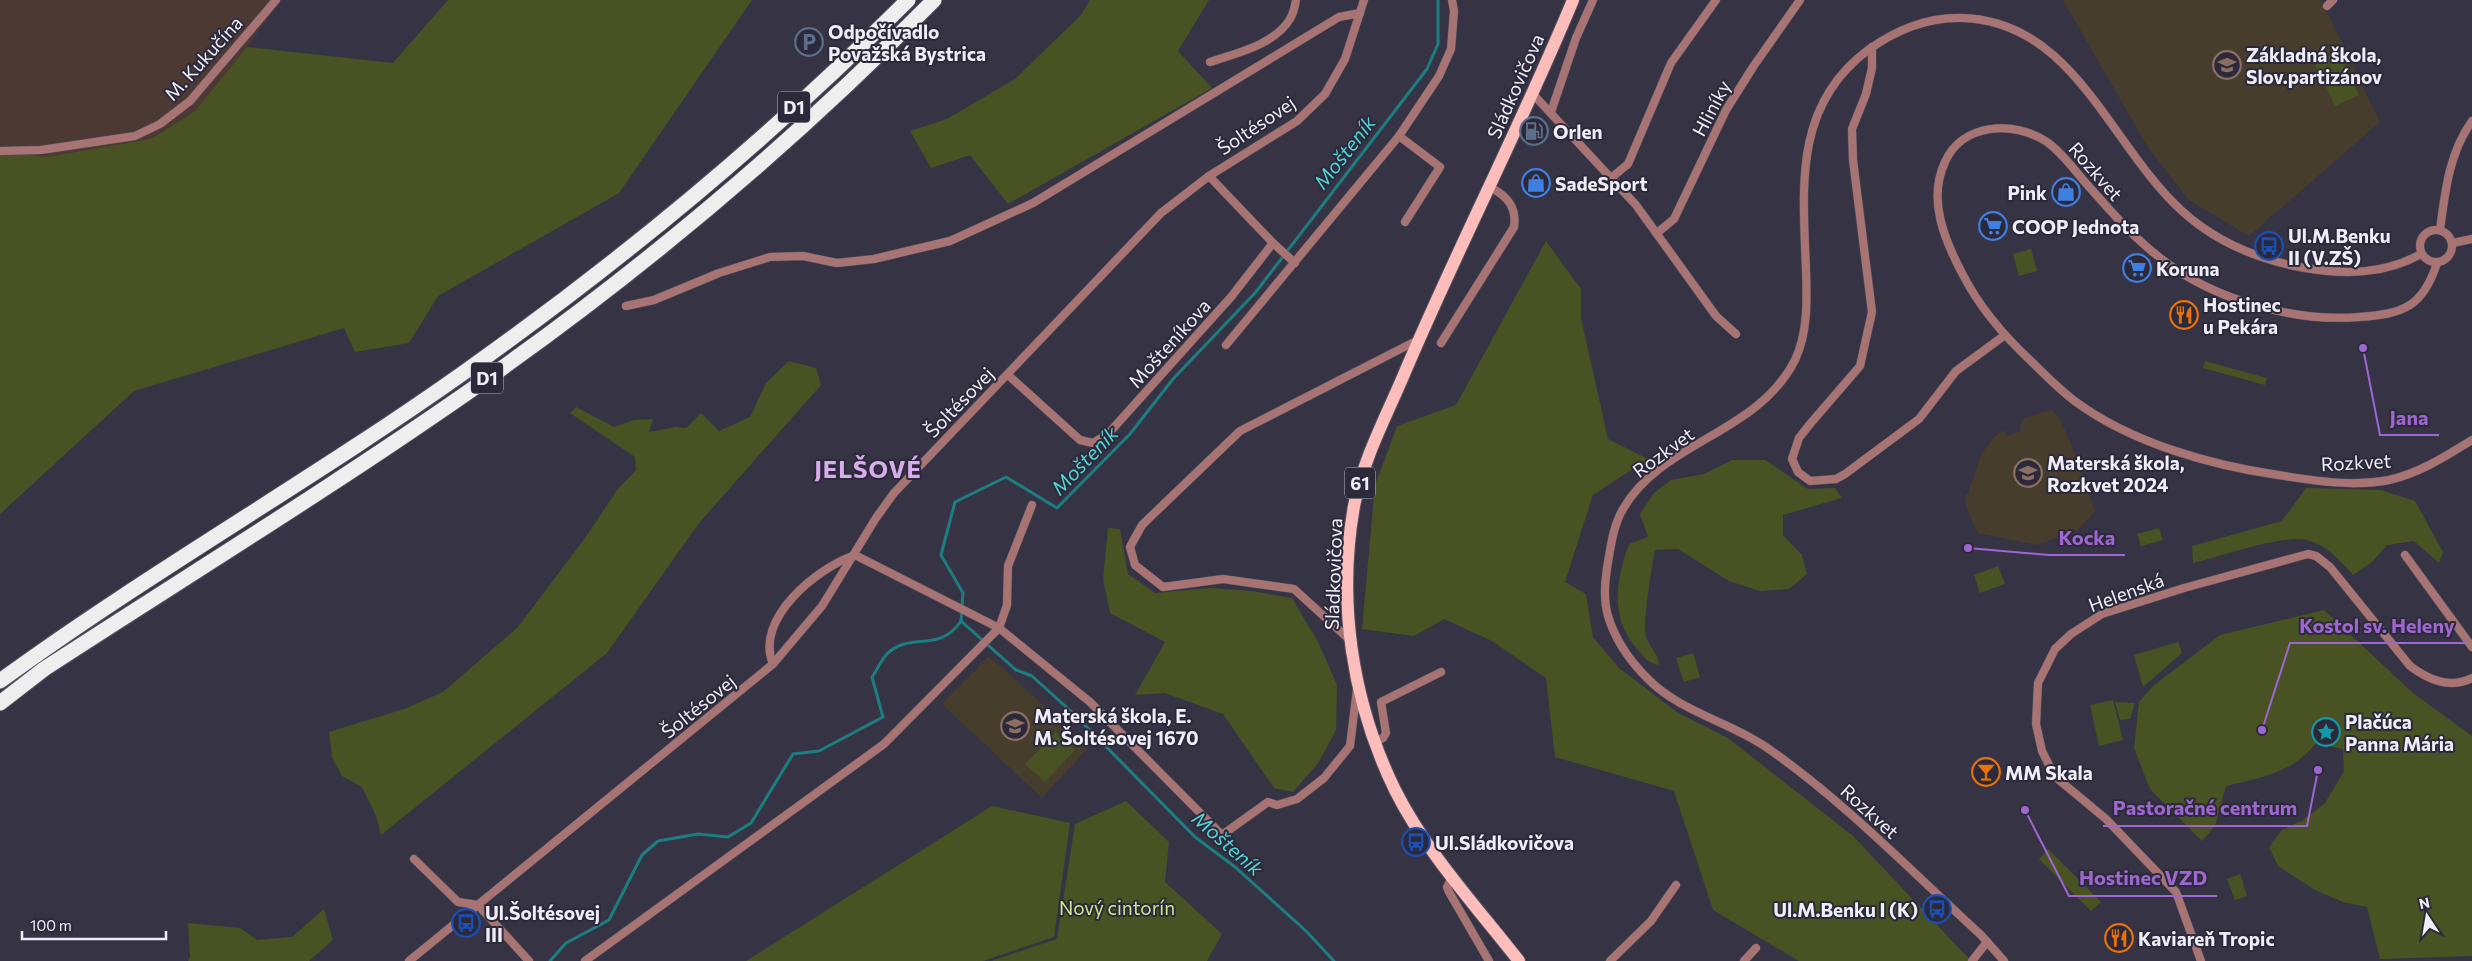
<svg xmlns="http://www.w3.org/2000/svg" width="2472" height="961" viewBox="0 0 2472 961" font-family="Commissioner,sans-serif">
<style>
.industrial{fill:#4d3934}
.education{fill:#463d2c}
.green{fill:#485223}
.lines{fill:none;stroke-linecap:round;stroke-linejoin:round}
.stream{stroke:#1c7e80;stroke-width:3}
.minor-casing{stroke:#545261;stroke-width:9}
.primary-casing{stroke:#545261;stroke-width:14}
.motorway-casing{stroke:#545261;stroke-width:17}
.minor{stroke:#a77473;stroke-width:8}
.primary{stroke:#fdbebb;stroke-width:12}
.motorway{stroke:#eee;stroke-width:15}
.labels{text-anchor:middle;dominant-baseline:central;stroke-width:4;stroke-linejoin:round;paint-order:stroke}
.shield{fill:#2c2a3a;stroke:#b4b3bf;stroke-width:1}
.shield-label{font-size:18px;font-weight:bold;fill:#efeef8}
.poi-label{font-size:19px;font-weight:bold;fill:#efeef8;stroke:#2c2a3a;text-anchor:start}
.street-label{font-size:19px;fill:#efeef8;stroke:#2c2a3a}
.park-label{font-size:19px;fill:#d1e68e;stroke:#2c2a3a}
.water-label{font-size:20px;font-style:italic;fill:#50d6d8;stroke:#2c2a3a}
.district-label{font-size:24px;font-weight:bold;letter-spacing:1px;fill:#d8acec;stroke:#2c2a3a}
.leader{fill:none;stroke:#9e66d0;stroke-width:2}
.callout-dot{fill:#9e66d0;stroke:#2c2a3a;stroke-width:2}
.callout-label{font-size:20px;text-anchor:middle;font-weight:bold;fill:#9e66d0;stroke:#2c2a3a;stroke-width:4;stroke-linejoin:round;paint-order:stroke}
</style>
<rect width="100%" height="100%" fill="#363444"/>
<!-- industrial -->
<path class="industrial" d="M0 0H281L247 47 195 111 151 139 46 157 0 151Z"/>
<!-- education -->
<g class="education">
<path d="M2063 0H2321L2380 122 2249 236 2189 200 2149 149Z"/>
<path d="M2051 410 2059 417 2076 456 2095 511 2078 530 2037 545 1978 533 1967 509 1965 494 1970 493 1969 490 1982 453 1993 438 2003 430 2007 436 2021 431 2020 426 2024 418Z"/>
<path d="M988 657 1002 667 1088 748 1042 798 942 704Z"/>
</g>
<!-- green -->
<g class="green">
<path d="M448 0H752L619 193 438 296 409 343 355 352 344 328 134 391 0 514V151L46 157 151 139 195 111 247 47 393 63Z"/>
<path d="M1090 0H1209L1178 51 1212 88 1008 204 970 155 931 168 910 131 947 119 1015 79 1081 15Z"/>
<path d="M2339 51 2359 95 2335 106 2314 62Z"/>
<path d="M1546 241 1581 289V318L1608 439 1648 459 1593 495 1565 582 1586 594 1593 637 1619 668 1678 713 1728 738 1853 836 1971 961H1799L1713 910 1674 791 1555 757 1546 678 1492 641 1444 619 1414 636 1362 629 1375 485 1397 426 1456 405Z"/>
<path d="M2031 249 2037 271 2019 276 2013 254Z"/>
<path d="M789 361 816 368 821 385 699 523 607 653 381 835 376 816 362 787 342 776 332 757 329 732 404 709 443 692 518 627 585 538 617 490 636 470 635 457 570 413 576 407 614 427 634 420 653 419 649 432 676 427 686 428 701 413 719 431 750 417 766 383Z"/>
<path d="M2205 361 2267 378 2265 385 2203 368Z"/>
<path d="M1732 460H1765L1808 489 1835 488 1842 498 1783 515V535L1802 555 1807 574 1789 589 1760 591 1729 581 1678 549 1655 550C1652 563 1642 627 1646 637 1650 648 1658 653 1659 665 1648 663 1645 658 1638 650 1609 618 1616 581 1629 544L1648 537 1640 514 1654 493 1671 480 1704 474Z"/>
<path d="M2306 488 2381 490 2415 501 2443 552 2439 563 2414 541 2387 545 2372 562 2353 575C2340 560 2326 545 2307 540 2282 534 2220 557 2193 563L2192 546 2282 521Z"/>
<path d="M1108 528 1120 529 1128 574 1155 593 1211 588 1251 591 1292 598 1318 642 1337 685 1336 730 1319 762 1293 792 1274 788 1223 714 1165 693 1135 695 1165 642 1110 613 1103 579Z"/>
<path d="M2159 528 2163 540 2141 546 2137 534Z"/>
<path d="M1998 566 2005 584 1980 593 1974 575Z"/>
<path d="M2324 610 2413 693 2472 736V956L2380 959 2367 907 2343 902 2315 890 2278 866 2269 847 2282 830 2303 820 2325 803 2344 771 2343 749 2316 743C2293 773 2260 778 2226 786L2215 826 2202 841 2150 789 2134 748 2139 702 2153 686 2220 635Z"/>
<path d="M2178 642 2182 653 2143 687 2134 655Z"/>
<path d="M1693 653 1700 677 1684 682 1676 658Z"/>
<path d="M2113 700 2123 740 2099 746 2090 705Z"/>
<path d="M2115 702 2135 703 2130 719 2120 720Z"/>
<path d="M1056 732 1075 750 1045 782 1025 764Z"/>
<path d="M1126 801 1169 842 1165 882 1222 934 1207 961H991L1057 939 1075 824Z"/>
<path d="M992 806 1070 823 1054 937 983 961H746Z"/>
<path d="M2048 849 2101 902 2091 911 2039 859Z"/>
<path d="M2240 874 2247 896 2235 900 2227 879Z"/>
<path d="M324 909 333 940 309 961H188L190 957 188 923 240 928 257 940 292 937Z"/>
</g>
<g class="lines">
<!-- stream -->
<g class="stream">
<path d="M550 961 566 943 609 920 642 855 658 841 698 834 728 837 751 823 793 754 819 751 883 717 872 677C877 670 881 660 887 654 910 631 939 654 961 621"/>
<path d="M1334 961 1306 931 1235 867 1195 837 1075 715 1032 676 1016 670 961 621 963 593 941 555 955 502 1006 477 1057 508 1130 434 1173 379 1255 293 1427 69 1438 44V0"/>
</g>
<defs>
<g id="minor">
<path d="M2327 6 2333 0"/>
<path d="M1872 47V68L1866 94 1852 129 1853 160 1872 312 1860 366 1810 424 1799 438 1792 459 1798 472 1810 481 1836 479 1845 474 1919 419 1956 371 2005 335"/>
<path d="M1210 62C1237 53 1274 45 1290 19 1293 14 1295 6 1296 0"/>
<path d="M1531 92 1636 205 1716 316 1736 334"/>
<path d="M1551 112 1576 38 1593 0"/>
<path d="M1399 136 1440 167 1405 222"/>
<path d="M0 151 41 150 135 136 160 124 190 101 276 0"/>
<path d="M1611 178 1628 164 1671 63 1716 0"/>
<circle cx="2436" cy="246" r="16"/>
<path d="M2440 230C2445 192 2449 153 2472 121"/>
<path d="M1657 233 1674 219 1726 110 1753 67 1800 0"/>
<path d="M1273 243 1295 263"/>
<path d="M2453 243 2472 239"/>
<path d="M2437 263C2423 307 2403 314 2359 317 2302 322 2232 304 2183 274 2146 251 2120 222 2092 190 2077 174 2064 154 2047 142 2014 120 1962 123 1945 162 1927 200 1945 241 1963 275 1980 308 2005 337 2032 362 2046 376 2060 390 2076 402 2132 443 2210 465 2278 475 2315 481 2353 487 2389 480 2420 473 2446 456 2472 440"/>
<path d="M626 306 654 300 719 273 770 257 803 256 837 263 874 259 950 241 1033 203 1339 17 1360 13"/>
<path d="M1441 343 1514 227C1517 207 1507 196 1490 187"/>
<path d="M1226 345 1399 136 1439 76 1451 49 1454 11 1452 0"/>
<path d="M1008 375 1080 440 1093 443 1108 434 1231 297 1273 243 1209 176"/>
<path d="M2405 555 2472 647"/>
<path d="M1350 640 1294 589 1223 579 1163 587 1135 565 1130 547 1142 525 1240 431 1418 340"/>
<path d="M773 664C754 619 817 568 855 555L999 628 1090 702 1222 835 1268 802 1277 805 1297 799 1324 778 1350 746 1357 689"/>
<path d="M1375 742 1383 738 1386 733 1381 702 1441 672"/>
<path d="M414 859 458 902 478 905 529 961"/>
<path d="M1453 876 1447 887 1449 892 1489 961"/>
<path d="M409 961 773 664 822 606 876 518 894 493 1161 213 1209 176 1297 121 1325 94 1345 59 1364 0"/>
<path d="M585 961 884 744 999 628 1007 605 1008 566 1032 505"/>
<path d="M1610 961 1651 921 1676 885"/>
<path d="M1744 961 1756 948"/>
<path d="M1972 961 1987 942"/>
<path d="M2004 961 1981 935C1911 871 1844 801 1766 747 1728 721 1680 712 1647 678 1630 661 1615 639 1608 616 1603 598 1605 580 1608 562 1611 544 1614 524 1623 509 1662 441 1758 434 1795 360 1808 333 1807 299 1806 270 1803 188 1793 106 1868 50 1896 30 1926 17 1961 18 2074 20 2110 146 2182 211 2216 242 2260 260 2305 268 2346 275 2385 274 2421 254"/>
<path d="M2201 961 2176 892 2106 819 2059 780 2051 769 2042 751 2036 724 2038 683 2055 649 2071 634 2102 614 2184 588 2308 554 2316 556 2330 567 2410 666C2429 680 2449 689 2472 678"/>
</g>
<path id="primary" d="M1519 961C1476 906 1426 852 1395 790 1352 702 1337 602 1354 506 1363 459 1387 415 1405 372 1458 247 1521 126 1573 0"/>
<g id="motorway">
<path d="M0 681C151 571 314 479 466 371 623 260 772 136 908 0"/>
<path d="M0 703 44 669C187 576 332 487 471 390 636 275 793 143 934 0"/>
</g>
</defs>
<!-- minor casing -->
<use href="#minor" class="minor-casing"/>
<!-- primary casing -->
<use href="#primary" class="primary-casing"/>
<!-- motorway casing -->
<use href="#motorway" class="motorway-casing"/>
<!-- minor -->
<use href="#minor" class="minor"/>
<!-- primary -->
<use href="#primary" class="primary"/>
<!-- motorway -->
<use href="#motorway" class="motorway"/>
</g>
<!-- icons -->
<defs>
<symbol id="parking-ring" viewBox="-11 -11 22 22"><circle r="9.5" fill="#2c2a3a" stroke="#5c6f8a" stroke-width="1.5"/><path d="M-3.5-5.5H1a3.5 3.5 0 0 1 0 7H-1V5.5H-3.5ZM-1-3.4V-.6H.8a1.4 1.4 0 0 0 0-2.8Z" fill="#5c6f8a"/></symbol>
<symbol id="school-ring" viewBox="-11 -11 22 22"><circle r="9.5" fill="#2c2a3a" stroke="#8d6e63" stroke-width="1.5"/><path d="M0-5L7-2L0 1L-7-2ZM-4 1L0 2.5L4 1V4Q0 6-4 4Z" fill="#8d6e63"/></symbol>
<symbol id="fuel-ring" viewBox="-11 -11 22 22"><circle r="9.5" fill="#2c2a3a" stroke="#5c6f8a" stroke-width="1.5"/><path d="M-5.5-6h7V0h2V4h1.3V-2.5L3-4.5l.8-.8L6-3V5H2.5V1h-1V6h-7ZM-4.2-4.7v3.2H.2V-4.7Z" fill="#5c6f8a"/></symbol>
<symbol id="shop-ring" viewBox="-11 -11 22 22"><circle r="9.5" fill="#2c2a3a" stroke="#3f7fe0" stroke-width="1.5"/><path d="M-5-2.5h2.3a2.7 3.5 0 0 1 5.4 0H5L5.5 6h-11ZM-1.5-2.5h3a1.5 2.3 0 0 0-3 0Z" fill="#3f7fe0"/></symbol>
<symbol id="supermarket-ring" viewBox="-11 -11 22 22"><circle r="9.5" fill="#2c2a3a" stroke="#3f7fe0" stroke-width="1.5"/><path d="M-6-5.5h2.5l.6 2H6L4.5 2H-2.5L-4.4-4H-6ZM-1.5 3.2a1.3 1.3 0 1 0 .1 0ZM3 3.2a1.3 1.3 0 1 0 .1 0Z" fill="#3f7fe0"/></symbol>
<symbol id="bus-ring" viewBox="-11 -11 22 22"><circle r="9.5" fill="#2c2a3a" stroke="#1a4fb4" stroke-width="1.5"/><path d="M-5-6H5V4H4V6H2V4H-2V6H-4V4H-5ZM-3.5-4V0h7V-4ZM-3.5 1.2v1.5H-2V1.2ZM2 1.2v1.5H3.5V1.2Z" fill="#1a4fb4"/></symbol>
<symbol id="restaurant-ring" viewBox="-11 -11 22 22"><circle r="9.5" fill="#2c2a3a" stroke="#e8710a" stroke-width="1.5"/><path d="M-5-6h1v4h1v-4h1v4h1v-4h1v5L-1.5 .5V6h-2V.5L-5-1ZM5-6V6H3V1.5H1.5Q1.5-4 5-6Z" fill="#e8710a"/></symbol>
<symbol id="sight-ring" viewBox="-11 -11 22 22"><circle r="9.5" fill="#2c2a3a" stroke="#0f9aa8" stroke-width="1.5"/><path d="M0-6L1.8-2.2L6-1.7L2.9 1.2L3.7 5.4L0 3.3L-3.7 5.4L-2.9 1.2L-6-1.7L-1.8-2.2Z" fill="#0f9aa8"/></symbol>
<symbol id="bar-ring" viewBox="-11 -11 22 22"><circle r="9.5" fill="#2c2a3a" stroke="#e8710a" stroke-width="1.5"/><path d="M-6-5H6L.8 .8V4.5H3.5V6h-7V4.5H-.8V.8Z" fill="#e8710a"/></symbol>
</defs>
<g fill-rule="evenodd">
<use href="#parking-ring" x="793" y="26" width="32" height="32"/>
<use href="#school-ring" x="2211" y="49" width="32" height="32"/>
<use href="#fuel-ring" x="1518" y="115" width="32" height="32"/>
<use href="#shop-ring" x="1520" y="167" width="32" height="32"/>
<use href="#shop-ring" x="2050" y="176" width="32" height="32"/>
<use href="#supermarket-ring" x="1977" y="210" width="32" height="32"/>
<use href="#bus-ring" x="2253" y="230" width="32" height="32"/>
<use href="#supermarket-ring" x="2121" y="252" width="32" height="32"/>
<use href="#restaurant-ring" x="2168" y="299" width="32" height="32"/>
<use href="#school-ring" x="2012" y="457" width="32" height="32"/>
<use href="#school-ring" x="999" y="710" width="32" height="32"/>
<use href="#sight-ring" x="2310" y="716" width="32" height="32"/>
<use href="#bar-ring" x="1970" y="756" width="32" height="32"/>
<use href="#bus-ring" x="1400" y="826" width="32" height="32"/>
<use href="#bus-ring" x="1921" y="893" width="32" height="32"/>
<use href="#bus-ring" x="450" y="907" width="32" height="32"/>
<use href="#restaurant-ring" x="2103" y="922" width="32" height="32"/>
</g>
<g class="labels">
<!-- shield labels -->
<g class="shield">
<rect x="778" y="91.5" width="32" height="31" rx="4"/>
<rect x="471" y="362.5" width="32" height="31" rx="4"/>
<rect x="1345" y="467.5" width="30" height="31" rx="4"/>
</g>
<g class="shield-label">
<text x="794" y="107">D1</text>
<text x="487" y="378">D1</text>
<text x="1360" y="483">61</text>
</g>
<!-- poi labels -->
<g class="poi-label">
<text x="828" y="31">Odpočívadlo<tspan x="828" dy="22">Považská Bystrica</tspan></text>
<text x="2246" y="54">Základná škola,<tspan x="2246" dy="22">Slov.partizánov</tspan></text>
<text x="1553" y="131">Orlen</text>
<text x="1555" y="183">SadeSport</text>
<text x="2047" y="192" text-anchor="end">Pink</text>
<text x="2012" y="226">COOP Jednota</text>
<text x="2288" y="235">Ul.M.Benku<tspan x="2288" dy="22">II (V.ZŠ)</tspan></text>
<text x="2156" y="268">Koruna</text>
<text x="2203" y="304">Hostinec<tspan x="2203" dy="22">u Pekára</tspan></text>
<text x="2047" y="462">Materská škola,<tspan x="2047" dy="22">Rozkvet 2024</tspan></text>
<text x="1034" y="715">Materská škola, E.<tspan x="1034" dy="22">M. Šoltésovej 1670</tspan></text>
<text x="2345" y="721">Plačúca<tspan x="2345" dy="22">Panna Mária</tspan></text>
<text x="2005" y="772">MM Skala</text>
<text x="1435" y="842">Ul.Sládkovičova</text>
<text x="1918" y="909" text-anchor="end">Ul.M.Benku I (K)</text>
<text x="485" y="912">Ul.Šoltésovej<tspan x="485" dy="22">III</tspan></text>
<text x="2138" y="938">Kaviareň Tropic</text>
</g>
<!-- street labels -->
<g class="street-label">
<text transform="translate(203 58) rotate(-48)">M. Kukučína</text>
<text transform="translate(1515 86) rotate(-66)">Sládkovičova</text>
<text transform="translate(1711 108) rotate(-62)">Hliníky</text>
<text transform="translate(1256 125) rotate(-34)">Šoltésovej</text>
<text transform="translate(2096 171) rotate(49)">Rozkvet</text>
<text transform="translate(1169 343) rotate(-48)">Mošteníkova</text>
<text transform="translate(959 402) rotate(-46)">Šoltésovej</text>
<text transform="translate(1663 452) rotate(-36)">Rozkvet</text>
<text transform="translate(2356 462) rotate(-3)">Rozkvet</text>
<text transform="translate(1333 574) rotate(-88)">Sládkovičova</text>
<text transform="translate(2126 592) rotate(-20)">Helenská</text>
<text transform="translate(698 706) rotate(-39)">Šoltésovej</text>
<text transform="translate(1870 811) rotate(42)">Rozkvet</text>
</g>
<!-- park labels -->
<g class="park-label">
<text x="1117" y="907">Nový cintorín</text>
</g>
<!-- water labels -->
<g class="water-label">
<text transform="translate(1344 152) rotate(-52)">Mošteník</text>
<text transform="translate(1084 460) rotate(-46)">Mošteník</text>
<text transform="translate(1228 843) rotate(41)">Mošteník</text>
</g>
<!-- district labels -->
<g class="district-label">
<text x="868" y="468">JELŠOVÉ</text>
</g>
</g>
<!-- callouts -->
<path class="leader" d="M2363 348L2380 435H2439M1968 548L2049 555H2125M2262 730L2290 643H2465M2318 770L2307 826H2103M2025 810L2069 896H2217"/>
<g class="callout-dot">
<circle cx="2363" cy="348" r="5"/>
<circle cx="1968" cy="548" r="5"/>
<circle cx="2262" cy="730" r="5"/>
<circle cx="2318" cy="770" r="5"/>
<circle cx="2025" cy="810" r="5"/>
</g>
<g class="callout-label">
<text x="2409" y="425">Jana</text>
<text x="2087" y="545">Kocka</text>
<text x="2377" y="633">Kostol sv. Heleny</text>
<text x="2205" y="815">Pastoračné centrum</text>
<text x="2143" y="885">Hostinec VZD</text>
</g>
<!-- north arrow -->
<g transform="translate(2427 916) rotate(348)" stroke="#2c2a3a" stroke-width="4" paint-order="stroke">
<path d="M0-4L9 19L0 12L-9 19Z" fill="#efeef8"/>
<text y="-8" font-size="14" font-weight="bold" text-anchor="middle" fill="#efeef8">N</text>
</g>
<!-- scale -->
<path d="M22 931v8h144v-8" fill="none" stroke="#efeef8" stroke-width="2.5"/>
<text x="30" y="931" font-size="15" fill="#efeef8" stroke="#2c2a3a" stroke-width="4" paint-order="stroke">100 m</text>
</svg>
